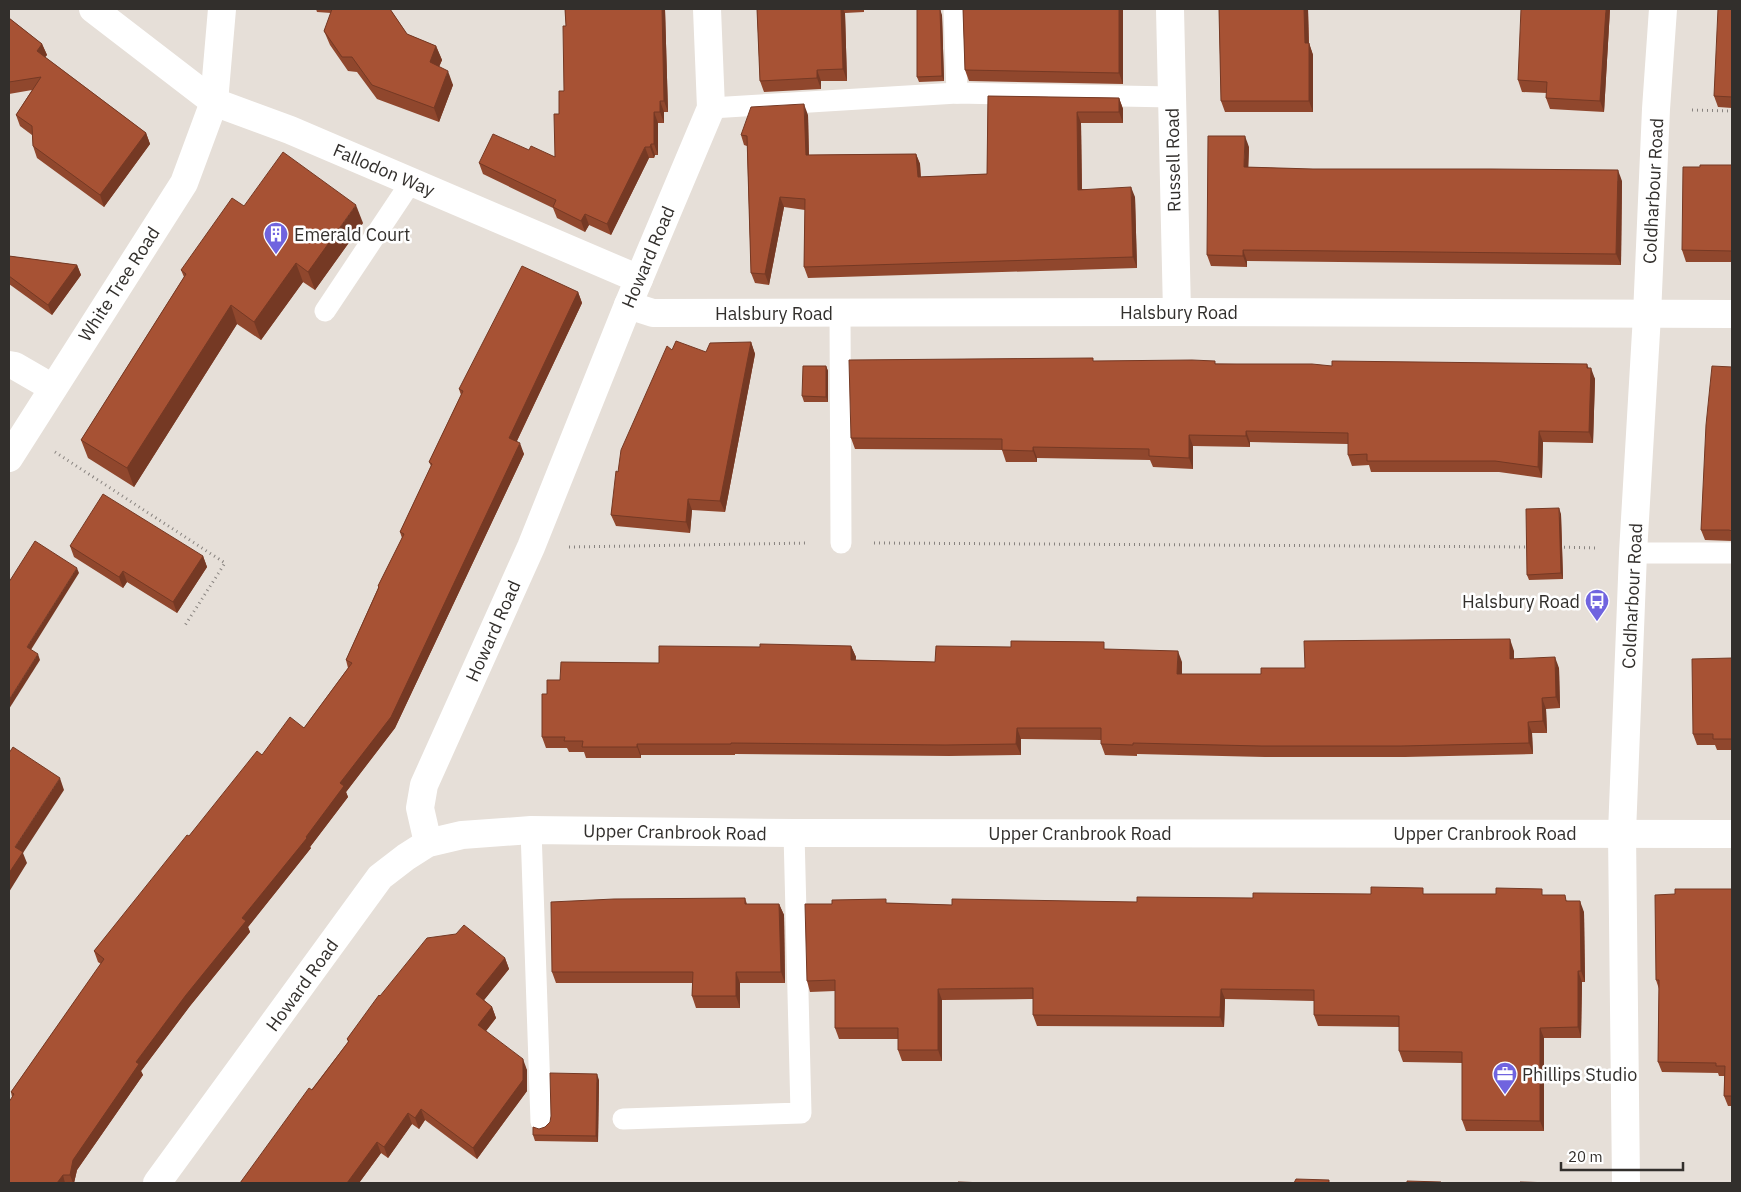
<svg xmlns="http://www.w3.org/2000/svg" width="1741" height="1192" viewBox="0 0 1741 1192" font-family="'IBM Plex Sans',sans-serif">
<style>
.lines{fill:none;stroke-linecap:round;stroke-linejoin:round}
.path{stroke:#88837f;stroke-width:3;stroke-dasharray:1 4;stroke-linecap:butt}
.service{stroke:#fff;stroke-width:21}
.minor{stroke:#fff;stroke-width:28}
.secondary{stroke:#fff;stroke-width:28}
.wall{fill:#90472d}
.shaded-wall{fill:#753924}
.building{fill:#a75234;stroke:#753924}
.labels{text-anchor:middle;dominant-baseline:central;stroke-width:5;stroke-linejoin:round;paint-order:stroke}
.street-label{font-size:18px;fill:#322f2c;stroke:#fff}
.poi-label{font-size:18px;fill:#322f2c;stroke:#fff;text-anchor:start}
</style>
<rect width="100%" height="100%" fill="#e6dfd8"/>
<g class="lines">
<!-- path -->
<g class="path">
<path d="M1692 110 1732 111"/>
<path d="M55 452 225 563 184 627"/>
<path d="M874 543 1530 547"/>
<path d="M569 547 808 543"/>
<path d="M1559 547 1598 548"/>
</g>
<!-- service -->
<g class="service">
<path d="M954 9 957 93"/>
<path d="M711 108 957 93 1172 97"/>
<path d="M325 311 411 182"/>
<path d="M840 312 841 543"/>
<path d="M1633 553H1732"/>
<path d="M531 830 541 1122"/>
<path d="M623 1119 801 1113 794 833"/>
</g>
<!-- minor -->
<g class="minor">
<path d="M93 9 214 102 290 130 639 279"/>
<path d="M1170 9 1177 312"/>
<path d="M628 305 653 313 1177 312 1732 314"/>
<path d="M9 365 15 366 53 388"/>
<path d="M9 458 184 183 214 102 222 9"/>
<path d="M428 843 420 808 424 785 531 547 628 305 711 108 707 9"/>
<path d="M157 1183 380 877 406 857 428 843 462 835 531 830 794 833 1732 834"/>
</g>
<!-- secondary -->
<path class="secondary" d="M1626 1183 1622 833 1633 553 1647 315 1656 109 1663 9"/>
</g>
<!-- wall -->
<g class="wall">
<path d="M316 9H390L407 34 436 46 442 60 439 67 453 85 439 122 377 99 357 72 348 71 330 45 324 31 331 13 317 12Z"/>
<path d="M565 9H665L668 112H664V123H658V155H655L654 158H649L611 235 589 225 585 232 557 218 553 208 483 174 479 163 529 150 555 157 559 114 564 91 566 26Z"/>
<path d="M757 9H864V12L845 13 847 81H821V89L764 92 760 81Z"/>
<path d="M963 9H1123V84L969 81 965 70Z"/>
<path d="M1219 9H1308L1309 43 1313 55V112H1225L1221 101Z"/>
<path d="M1610 9 1604 112 1550 109 1546 98 1547 93 1522 92 1518 80Z"/>
<path d="M1732 9V108L1718 107 1714 96Z"/>
<path d="M942 15 944 81 919 82 917 77Z"/>
<path d="M9 18 42 44 47 55 45 57 146 133 150 144 104 207 37 158 33 146 32 135 20 126 16 115 32 90 9 94Z"/>
<path d="M988 96 1119 98 1123 109V123H1081L1082 189 1135 197 1137 268 808 278 804 267 805 210 784 207 769 285 755 283 751 273 747 146 744 145 741 135 808 115 809 155 916 154 920 164 921 177 987 174Z"/>
<path d="M1249 147 1248 167 1622 181 1621 265 1247 261V267L1211 266 1207 255Z"/>
<path d="M1732 165V262H1686L1682 250 1700 167Z"/>
<path d="M363 223 315 290 303 282 261 340 237 324 134 487 88 458 81 440 184 277 181 270Z"/>
<path d="M9 256 77 265 81 275 52 315 9 284Z"/>
<path d="M578 292 582 303 517 441 524 454 395 728 346 792 348 797 310 847 311 848 248 927 250 932 190 1006 141 1071 143 1075 77 1170 74 1183H9L12 1097 11 1092 101 964 98 962 94 951 189 836 262 755 304 728 348 668 346 660 378 588V586L402 538 400 532 431 466 429 462 461 395 459 389Z"/>
<path d="M751 342 755 354 725 512 692 510 690 533 616 526 611 515 618 472 672 350 706 352Z"/>
<path d="M1094 361 1332 366 1589 368 1595 379 1593 443 1543 442 1542 478 1499 472H1371L1369 465 1352 466 1348 455V444L1250 442V447L1193 446V469L1153 467 1150 460 1037 458V462H1006L1002 450 855 449 851 438Z"/>
<path d="M826 366 828 371V402H804L802 396Z"/>
<path d="M1732 367V541L1705 540 1701 530Z"/>
<path d="M1561 514 1563 579 1529 580 1527 575Z"/>
<path d="M70 546 203 556 207 567 177 613 127 582 123 588 74 557Z"/>
<path d="M851 646 856 657 855 660 935 662 1107 649 1182 662V674H1261L1305 668 1514 651V659L1559 668 1560 708 1546 709 1547 733H1532L1533 754 1405 757H1265L1137 754V756L1105 755 1101 744V740L1021 739V755L949 756 735 754V755H641V758H586L584 752H569L567 748H546L542 737 547 694 560 680 659 663 760 647Z"/>
<path d="M1732 658V750H1717L1715 745H1697L1693 734Z"/>
<path d="M1732 889V1106H1728L1724 1096V1076H1719L1718 1073 1662 1072 1658 1062 1659 989 1656 980 1675 894Z"/>
<path d="M1371 894H1425L1545 895 1568 901 1584 912 1585 982H1582L1581 1038H1544V1131H1466L1462 1120V1063L1403 1062 1399 1051V1027L1318 1026 1314 1015V1001L1225 999 1224 1027 1037 1026 1033 1015V999L942 1000V1061H902L898 1050V1039H839L835 1028V991L810 992 807 981 887 903 952 905 1137 902Z"/>
<path d="M745 898 747 904H779L784 915 785 983H740V1008H696L692 996V983H556L552 972Z"/>
<path d="M505 958 509 969 484 1000 492 1007 496 1018 486 1031 527 1070V1091L477 1159 425 1120 419 1129 412 1124 388 1158 381 1153 359 1183H240L348 1042 347 1039 380 996Z"/>
<path d="M599 1080 598 1142 535 1141 533 1135 545 1127Z"/>
</g>
<!-- shaded-wall -->
<g class="shaded-wall">
<path d="M662 9H665L668 112 664 101Z"/>
<path d="M841 9H843L845 13 847 81 843 69Z"/>
<path d="M940 9 942 15 944 81 942 76Z"/>
<path d="M1119 9H1123V84L1119 73Z"/>
<path d="M1304 9H1308L1309 55 1305 43Z"/>
<path d="M1606 9H1610L1604 112 1600 101Z"/>
<path d="M1309 43 1313 55V112L1309 101Z"/>
<path d="M42 44 47 55 41 62 37 51Z"/>
<path d="M436 46 442 60 435 76 430 62Z"/>
<path d="M817 70 821 81V89L817 78Z"/>
<path d="M448 71 453 85 439 122 434 108Z"/>
<path d="M1119 98 1123 109V123L1119 112Z"/>
<path d="M660 101 664 112V123L660 112Z"/>
<path d="M804 104 808 115 809 165 806 155Z"/>
<path d="M654 112 658 123V155L654 144Z"/>
<path d="M1077 112 1081 123 1082 200 1078 190Z"/>
<path d="M146 133 150 144 104 207 100 195Z"/>
<path d="M1245 136 1249 147 1248 178 1244 167Z"/>
<path d="M651 144 655 155 654 158 650 147Z"/>
<path d="M645 147 649 158 611 235 607 224Z"/>
<path d="M916 154 920 164 921 188 918 177Z"/>
<path d="M1618 170 1622 181 1621 265 1616 254Z"/>
<path d="M1131 187 1135 197 1137 268 1133 257Z"/>
<path d="M780 197 784 207 769 285 765 274Z"/>
<path d="M356 205 363 223 315 290 308 272Z"/>
<path d="M585 214 589 225 585 232 581 221Z"/>
<path d="M1243 250 1247 261V267L1243 256Z"/>
<path d="M296 263 303 282 261 340 254 322Z"/>
<path d="M77 265 81 275 52 315 48 305Z"/>
<path d="M578 292 582 303 513 449 509 438Z"/>
<path d="M231 305 237 324 134 487 127 468Z"/>
<path d="M751 342 755 354 725 512 720 501Z"/>
<path d="M1587 364 1591 374V368L1595 379 1593 443 1589 432Z"/>
<path d="M826 366 828 371V402L826 397Z"/>
<path d="M1246 431 1250 442V447L1246 436Z"/>
<path d="M1539 431 1543 442 1542 478 1538 467Z"/>
<path d="M1189 435 1193 446V469L1189 458Z"/>
<path d="M520 443 524 454 395 728 346 792 348 797 310 847 311 848 248 927 250 932 190 1006 141 1071 143 1075 77 1170 74 1183H73L70 1175 73 1160 136 1062 242 918 306 837 340 783Z"/>
<path d="M1033 447 1037 458V462L1033 451Z"/>
<path d="M688 499 692 510 690 533 686 522Z"/>
<path d="M1559 508 1561 514 1563 579 1561 573Z"/>
<path d="M203 556 207 567 177 613 173 602Z"/>
<path d="M77 568 79 573 29 653 27 647Z"/>
<path d="M123 571 127 582 123 588 119 577Z"/>
<path d="M1510 639 1514 651V670L1510 659Z"/>
<path d="M851 646 856 657 855 671 851 660Z"/>
<path d="M1178 651 1182 662V685L1177 674Z"/>
<path d="M38 654 40 660 9 709V700Z"/>
<path d="M1555 657 1559 668 1560 708 1556 697Z"/>
<path d="M1542 698 1546 709 1547 733 1543 721Z"/>
<path d="M1528 722 1532 733 1533 754 1529 743Z"/>
<path d="M1017 728 1021 739V755L1016 744Z"/>
<path d="M637 744 641 755V758L637 747Z"/>
<path d="M60 778 64 790 23 853 27 863 9 892V873L15 847Z"/>
<path d="M1580 901 1584 912 1585 982 1581 971Z"/>
<path d="M779 904 784 915 785 983 781 972Z"/>
<path d="M505 958 509 969 480 1005 476 994Z"/>
<path d="M1578 971 1582 982 1581 1038 1578 1027Z"/>
<path d="M736 972 740 983V1008L736 996Z"/>
<path d="M938 989 942 1000V1061L938 1050Z"/>
<path d="M1221 989 1225 999 1224 1027 1220 1017Z"/>
<path d="M492 1007 496 1018 482 1036 478 1025Z"/>
<path d="M1540 1028 1544 1038V1131L1540 1121Z"/>
<path d="M523 1059 527 1070V1091L477 1159 473 1148Z"/>
<path d="M597 1074 599 1080 598 1142 596 1136Z"/>
<path d="M421 1109 425 1120 419 1129 415 1118Z"/>
<path d="M408 1113 412 1124 388 1158 384 1147Z"/>
<path d="M377 1142 381 1153 359 1183H347Z"/>
<path d="M63 1175 65 1183H57Z"/>
</g>
<!-- building -->
<g class="building">
<path d="M332 9H390L407 34 436 46 430 62 448 71 434 108 372 85 352 57H342L324 31Z"/>
<path d="M565 9H662L664 101H660V112H654V144H651L650 147H645L607 224 585 214 581 221 553 207 556 200 479 163 493 134 529 150 531 146 555 157 554 114H559V91H564L563 26H566Z"/>
<path d="M757 9H841L843 69 817 70V78L760 81Z"/>
<path d="M917 9H940L942 76 917 77Z"/>
<path d="M963 9H1119V73L965 70Z"/>
<path d="M1219 9H1304L1305 43H1309V101H1221Z"/>
<path d="M1521 9H1606L1600 101 1546 98 1547 82 1518 80Z"/>
<path d="M1718 9H1732V97L1714 96Z"/>
<path d="M9 18 42 44 37 51 146 133 100 195 33 146 32 126 16 115 41 77 9 82Z"/>
<path d="M988 96 1119 98V112H1077L1078 190 1131 187 1133 257 804 267 805 199 780 197 765 274 751 273 747 136 741 135 751 107 804 104 806 155 916 154 918 177 987 174Z"/>
<path d="M1208 136H1245L1244 167 1313 169H1491L1618 170 1616 254 1243 250V256L1207 255Z"/>
<path d="M283 152 356 205 308 272 296 263 254 322 231 305 127 468 81 440 186 274 181 270 232 198 244 206Z"/>
<path d="M1700 165H1732V251L1682 250 1683 167H1700Z"/>
<path d="M9 256 77 265 48 305 9 276Z"/>
<path d="M522 266 578 292 509 438 520 443 391 717 340 783 344 786 306 837 307 838 242 918 246 921 186 995 136 1062 139 1064 73 1160 70 1175H63L57 1183H9V1102L14 1094 11 1092 104 959 94 951 187 835 189 836 257 751 262 755 290 717 304 728 352 663 346 660 379 587 378 586 404 534 400 532 432 464 429 462 463 391 459 389Z"/>
<path d="M676 341 706 352 710 343 751 342 720 501 688 499 686 522 611 515 616 471 618 472 621 450 667 346 672 350Z"/>
<path d="M1093 358V361L1192 360 1215 361V364H1312L1332 366V361L1587 364V368H1591L1589 432 1539 431 1538 467 1495 461H1367V454L1348 455V433L1246 431V436L1189 435V458L1149 456V449L1033 447V451L1002 450V439L851 438 849 360Z"/>
<path d="M803 366H826V397L802 396Z"/>
<path d="M1712 366 1732 367V531L1729 530H1701L1706 425Z"/>
<path d="M103 494 203 556 173 602 123 571 119 577 70 546Z"/>
<path d="M1559 508 1561 573 1527 575 1526 509Z"/>
<path d="M35 541 77 568 27 647 38 654 9 700V582Z"/>
<path d="M1510 639V659L1555 657 1556 697 1542 698 1543 721 1528 722 1529 743 1401 746H1261L1133 743V745L1101 744V728H1017L1016 744 945 745 731 743V744H637V747H582L583 741H564L565 737H542V694H547V680H560L561 662 659 663V646L760 647V644L851 646V660L935 662 936 646 1011 647V641L1104 642V649L1178 651 1177 674H1261V668H1305L1304 641Z"/>
<path d="M1732 658V739H1713V734H1693L1692 659Z"/>
<path d="M13 747 60 778 15 847 23 852 9 873V753Z"/>
<path d="M1371 887 1423 888V894H1496V888L1542 889V895H1565L1566 901H1580L1581 971H1578V1027L1540 1028V1121L1462 1120V1052L1399 1051V1016L1314 1015V990L1221 989 1220 1017 1033 1015V988L938 989V1050H898V1028H835V980L807 981 805 904H832V900L886 899V903L952 905V899L1137 902V897L1253 898V893L1371 894Z"/>
<path d="M1675 889H1732V1096H1724L1725 1066H1716V1063L1658 1062 1659 980H1656L1655 895 1675 894Z"/>
<path d="M745 898V904H779L781 972H736V996H692L693 972H552L551 902 614 899Z"/>
<path d="M464 925 505 958 476 994 492 1007 478 1025 523 1059V1080L473 1148 421 1109 415 1118 408 1113 384 1147 377 1142 347 1183H240L309 1088 312 1090 349 1041 347 1039 379 995 380 996 427 938 456 934Z"/>
<path d="M550 1073 597 1074 596 1136 533 1135V1127L539 1129 545 1127 550 1122 551 1116Z"/>
<path d="M1296 1179 1329 1180V1183H1294Z"/>
<path d="M1407 1181 1441 1182V1183H1407Z"/>
<path d="M958 1182 987 1183H958Z"/>
<path d="M1520 1182 1554 1183H1520Z"/>
</g>
<!-- icons -->
<defs>
<symbol id="building-pin" viewBox="-11 -11 22 30"><path d="M0 17L-7.5 6A9.5 9.5 0 1 1 7.5 6Z" fill="#7064df" stroke="#fff"/><path d="M-4-6H4V6H1V3H-1V6H-4ZM-2.5-4.3h1.7v1.8h-1.7ZM.8-4.3h1.7v1.8H.8ZM-2.5-1h1.7V.8h-1.7ZM.8-1h1.7V.8H.8Z" fill="#fff"/></symbol>
<symbol id="bus-pin" viewBox="-11 -11 22 30"><path d="M0 17L-7.5 6A9.5 9.5 0 1 1 7.5 6Z" fill="#7064df" stroke="#fff"/><path d="M-5-6H5V4H4V6H2V4H-2V6H-4V4H-5ZM-3.5-4V0h7V-4ZM-3.5 1.2v1.5H-2V1.2ZM2 1.2v1.5H3.5V1.2Z" fill="#fff"/></symbol>
<symbol id="office-pin" viewBox="-11 -11 22 30"><path d="M0 17L-7.5 6A9.5 9.5 0 1 1 7.5 6Z" fill="#7064df" stroke="#fff"/><path d="M-6-3h4V-5.5h4V-3h4V5H-6ZM-1-4.5V-3h2v-1.5ZM-6 0V1H6V0Z" fill="#fff"/></symbol>
</defs>
<g fill-rule="evenodd">
<use href="#building-pin" x="262" y="220" width="28" height="38"/>
<use href="#bus-pin" x="1583" y="587" width="28" height="38"/>
<use href="#office-pin" x="1491" y="1060" width="28" height="38"/>
</g>
<g class="labels">
<!-- street labels -->
<g class="street-label">
<text transform="translate(1173 160) rotate(-91)">Russell Road</text>
<text transform="translate(384 170) rotate(23)">Fallodon Way</text>
<text transform="translate(1653 191) rotate(-87)">Coldharbour Road</text>
<text transform="translate(648 257) rotate(-67)">Howard Road</text>
<text transform="translate(119 284) rotate(-57)">White Tree Road</text>
<text x="1179" y="312">Halsbury Road</text>
<text x="774" y="313">Halsbury Road</text>
<text transform="translate(1632 596) rotate(-87)">Coldharbour Road</text>
<text transform="translate(493 631) rotate(-66)">Howard Road</text>
<text transform="translate(675 832) rotate(1)">Upper Cranbrook Road</text>
<text x="1080" y="833">Upper Cranbrook Road</text>
<text x="1485" y="833">Upper Cranbrook Road</text>
<text transform="translate(302 985) rotate(-54)">Howard Road</text>
</g>
<!-- poi labels -->
<g class="poi-label">
<text x="294" y="234">Emerald Court</text>
<text x="1580" y="601" text-anchor="end">Halsbury Road</text>
<text x="1522" y="1074">Phillips Studio</text>
</g>
</g>
<!-- border -->
<rect width="1741" height="1192" fill="none" stroke="#322f2c" stroke-width="20"/>
<!-- scale -->
<path d="M1561 1162v8h122v-8" fill="none" stroke="#322f2c" stroke-width="2.5"/>
<text x="1568" y="1162" font-size="15" fill="#322f2c" stroke="#ffffff" stroke-width="4" paint-order="stroke">20 m</text>
</svg>
